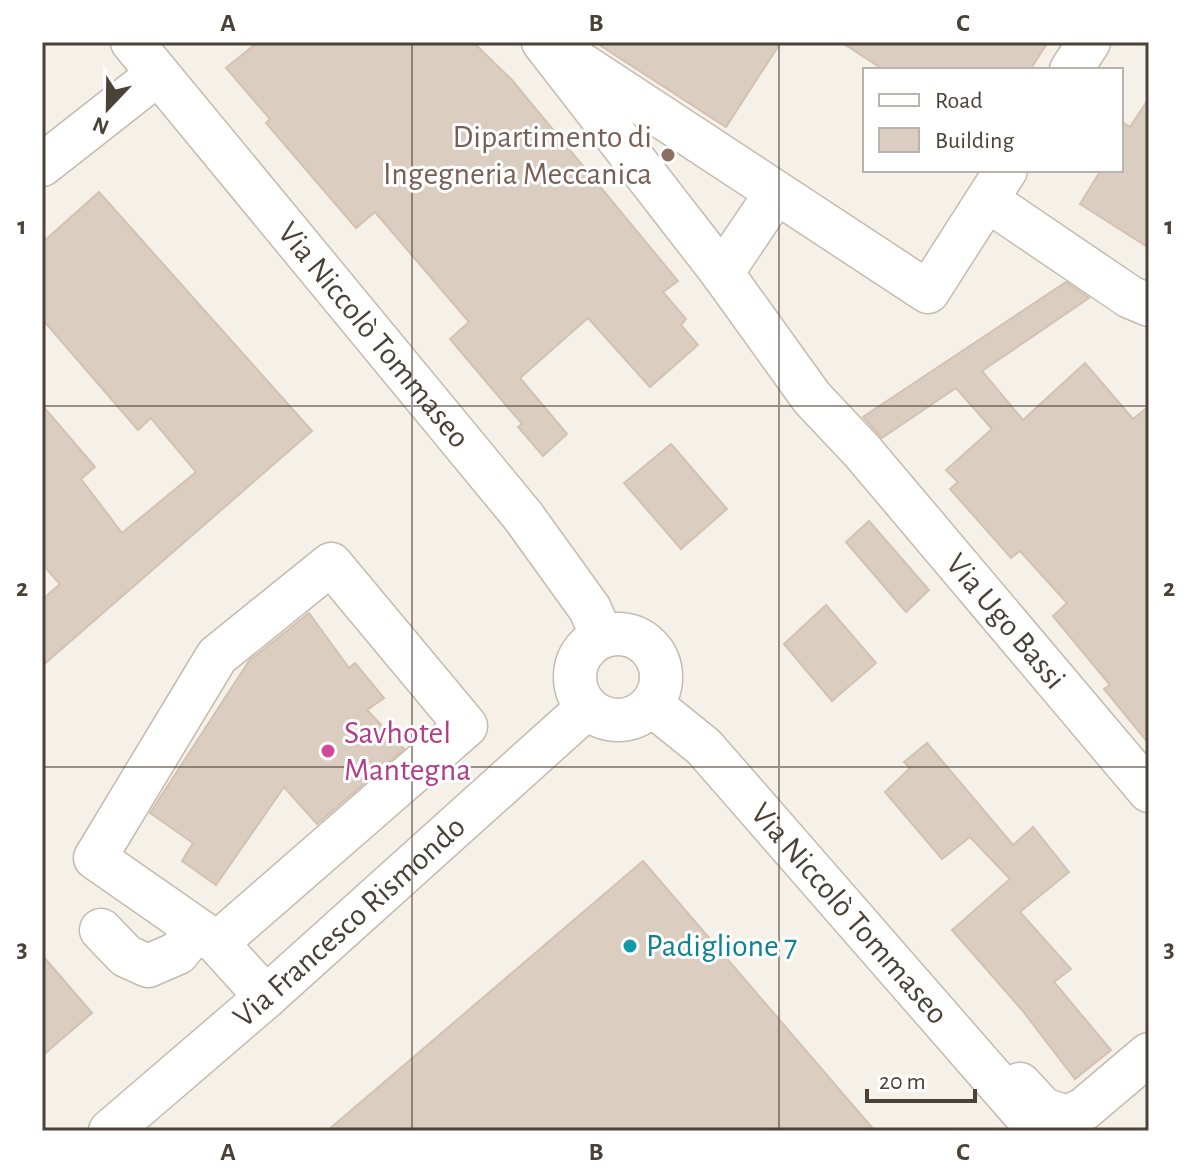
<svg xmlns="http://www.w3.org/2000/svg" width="1191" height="1173" viewBox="0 0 1191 1173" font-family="'Alegreya Sans',sans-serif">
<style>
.building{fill:#dbcec1;stroke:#d3c2b1;stroke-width:2}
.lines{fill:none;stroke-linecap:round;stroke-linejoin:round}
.minor-casing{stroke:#c5baae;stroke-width:45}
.minor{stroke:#fff;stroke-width:42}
.grid{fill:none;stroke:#4a4137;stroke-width:2;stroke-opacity:0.55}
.education-dot{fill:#8d6e63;stroke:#fff;stroke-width:3}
.hotel-dot{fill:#d1479c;stroke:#fff;stroke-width:3}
.culture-dot{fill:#0f9aa8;stroke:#fff;stroke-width:3}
.labels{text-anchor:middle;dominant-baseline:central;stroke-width:6;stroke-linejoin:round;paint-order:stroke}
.education-label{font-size:32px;fill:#785e54;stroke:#fff;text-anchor:end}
.street-label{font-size:32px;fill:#4a4137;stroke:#fff}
.hotel-label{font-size:32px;fill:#b23c85;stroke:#fff;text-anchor:start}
.culture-label{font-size:32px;fill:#0d838f;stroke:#fff;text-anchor:start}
.neatline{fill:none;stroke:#4a4137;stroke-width:3}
.grid-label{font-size:26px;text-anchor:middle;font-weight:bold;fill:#4a4137}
</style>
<rect width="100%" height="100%" fill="#f5f1e9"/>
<!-- building -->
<g class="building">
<path d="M258 42H473L512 80 678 281 663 292 686 319 681 325 698 345 650 387 588 318 520 378 567 434 543 456 518 427 522 424 450 339 469 322 375 212 356 228 266 123 270 119 226 68Z"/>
<path d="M595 42H781L726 127Z"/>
<path d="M841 42H1048L1030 70H884Z"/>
<path d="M1149 98V248L1080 204 1101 170H1121V121L1130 127Z"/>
<path d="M99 192 312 431 42 666V600L60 584 42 564V405L95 467 81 479 122 533 196 472 151 418 138 430 42 319V243Z"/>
<path d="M1066 282 1089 298 982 371 1023 420 1085 363 1133 419 1149 406V744L1104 689 1110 685 1053 616 1067 603 1020 551 1011 558 950 489 958 482 946 470 992 429 956 388 882 438 863 417Z"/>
<path d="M671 444 727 509 681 549 624 483Z"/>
<path d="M869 521 929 590 906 612 846 542Z"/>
<path d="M826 605 876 663 832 701 784 644Z"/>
<path d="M309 613 349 668 355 663 384 698 367 710 404 749 317 824 284 787 216 885 182 861 193 843 150 813 249 661Z"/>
<path d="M927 743 1013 845 1033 827 1069 872 1020 912 1071 969 1054 982 1111 1050 1075 1079 1022 1010 952 930 1010 879 970 837 942 859 885 792 910 768 904 762Z"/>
<path d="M643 861 875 1131H327Z"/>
<path d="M42 955 92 1013 42 1056Z"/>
</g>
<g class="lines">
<defs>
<g id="minor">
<path id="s1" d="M132 42 523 516 590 609 602 637"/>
<path id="s2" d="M543 42 722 273 812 398 862 451 1149 791"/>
<path d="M566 54 928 292 1006 170"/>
<path d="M1071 70 1089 42"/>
<path d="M42 165 158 74"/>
<path d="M987 200 1130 297 1149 305"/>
<path d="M722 273 776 193"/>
<circle cx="618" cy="677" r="43"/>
<path id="s3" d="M652 705 704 747 1039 1131"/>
<path d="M101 930 126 956 148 966 178 953 196 930"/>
<path d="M217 943 466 726 331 564 217 656 95 858 217 943 266 997"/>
<path d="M1020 1084 1043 1109 1067 1117 1084 1109 1149 1054"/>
<path id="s4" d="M110 1131 266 997 587 708"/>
</g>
</defs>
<!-- minor casing -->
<use href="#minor" class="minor-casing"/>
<!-- minor -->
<use href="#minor" class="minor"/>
</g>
<!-- grid -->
<path class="grid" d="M412 42V1131M779 42V1131M42 406H1149M42 767H1149"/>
<!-- markers -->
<circle class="education-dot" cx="668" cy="155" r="8"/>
<circle class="hotel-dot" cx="328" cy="751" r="8"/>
<circle class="culture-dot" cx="630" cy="946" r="8"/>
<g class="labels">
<!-- education labels -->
<g class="education-label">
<text x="652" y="137">Dipartimento di<tspan x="652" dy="37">Ingegneria Meccanica</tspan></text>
</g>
<!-- street labels -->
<g class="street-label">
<text stroke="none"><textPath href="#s1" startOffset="380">Via Niccolò Tommaseo</textPath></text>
<text stroke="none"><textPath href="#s2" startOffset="742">Via Ugo Bassi</textPath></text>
<text stroke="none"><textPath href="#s3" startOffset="288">Via Niccolò Tommaseo</textPath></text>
<text stroke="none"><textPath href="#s4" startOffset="318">Via Francesco Rismondo</textPath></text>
</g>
<!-- hotel labels -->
<g class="hotel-label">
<text x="344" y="733">Savhotel<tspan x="344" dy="37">Mantegna</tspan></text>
</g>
<!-- culture labels -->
<g class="culture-label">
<text x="646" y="946">Padiglione 7</text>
</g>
</g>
<!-- border -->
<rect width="1191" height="1173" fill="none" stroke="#ffffff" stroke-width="88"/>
<!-- legend -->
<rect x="863" y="68" width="260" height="104" fill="#ffffff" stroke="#b7b3af" stroke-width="2"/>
<rect x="879" y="94" width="40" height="12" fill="#ffffff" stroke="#b7b3af" stroke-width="2"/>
<text x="935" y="108" font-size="24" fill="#4a4137">Road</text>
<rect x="879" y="128" width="40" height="24" fill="#dbcec1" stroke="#b7b3af" stroke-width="2"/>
<text x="935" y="148" font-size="24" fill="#4a4137">Building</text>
<!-- north arrow -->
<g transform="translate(108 108) rotate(202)" stroke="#ffffff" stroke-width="6" paint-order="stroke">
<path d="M0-6L14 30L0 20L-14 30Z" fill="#4a4137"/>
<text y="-12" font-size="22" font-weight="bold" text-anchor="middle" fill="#4a4137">N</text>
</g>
<!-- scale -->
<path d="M867 1089v12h108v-12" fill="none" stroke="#4a4137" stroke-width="4"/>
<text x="879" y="1089" font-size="24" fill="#4a4137" stroke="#ffffff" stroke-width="6" paint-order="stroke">20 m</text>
<rect x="44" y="44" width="1103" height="1085" class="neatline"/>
<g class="grid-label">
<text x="228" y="31">A</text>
<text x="596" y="31">B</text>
<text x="963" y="31">C</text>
<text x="22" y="234">1</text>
<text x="1169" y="234">1</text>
<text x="22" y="596">2</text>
<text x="1169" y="596">2</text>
<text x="22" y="957">3</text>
<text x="1169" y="957">3</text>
<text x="228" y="1160">A</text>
<text x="596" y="1160">B</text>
<text x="963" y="1160">C</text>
</g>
</svg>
